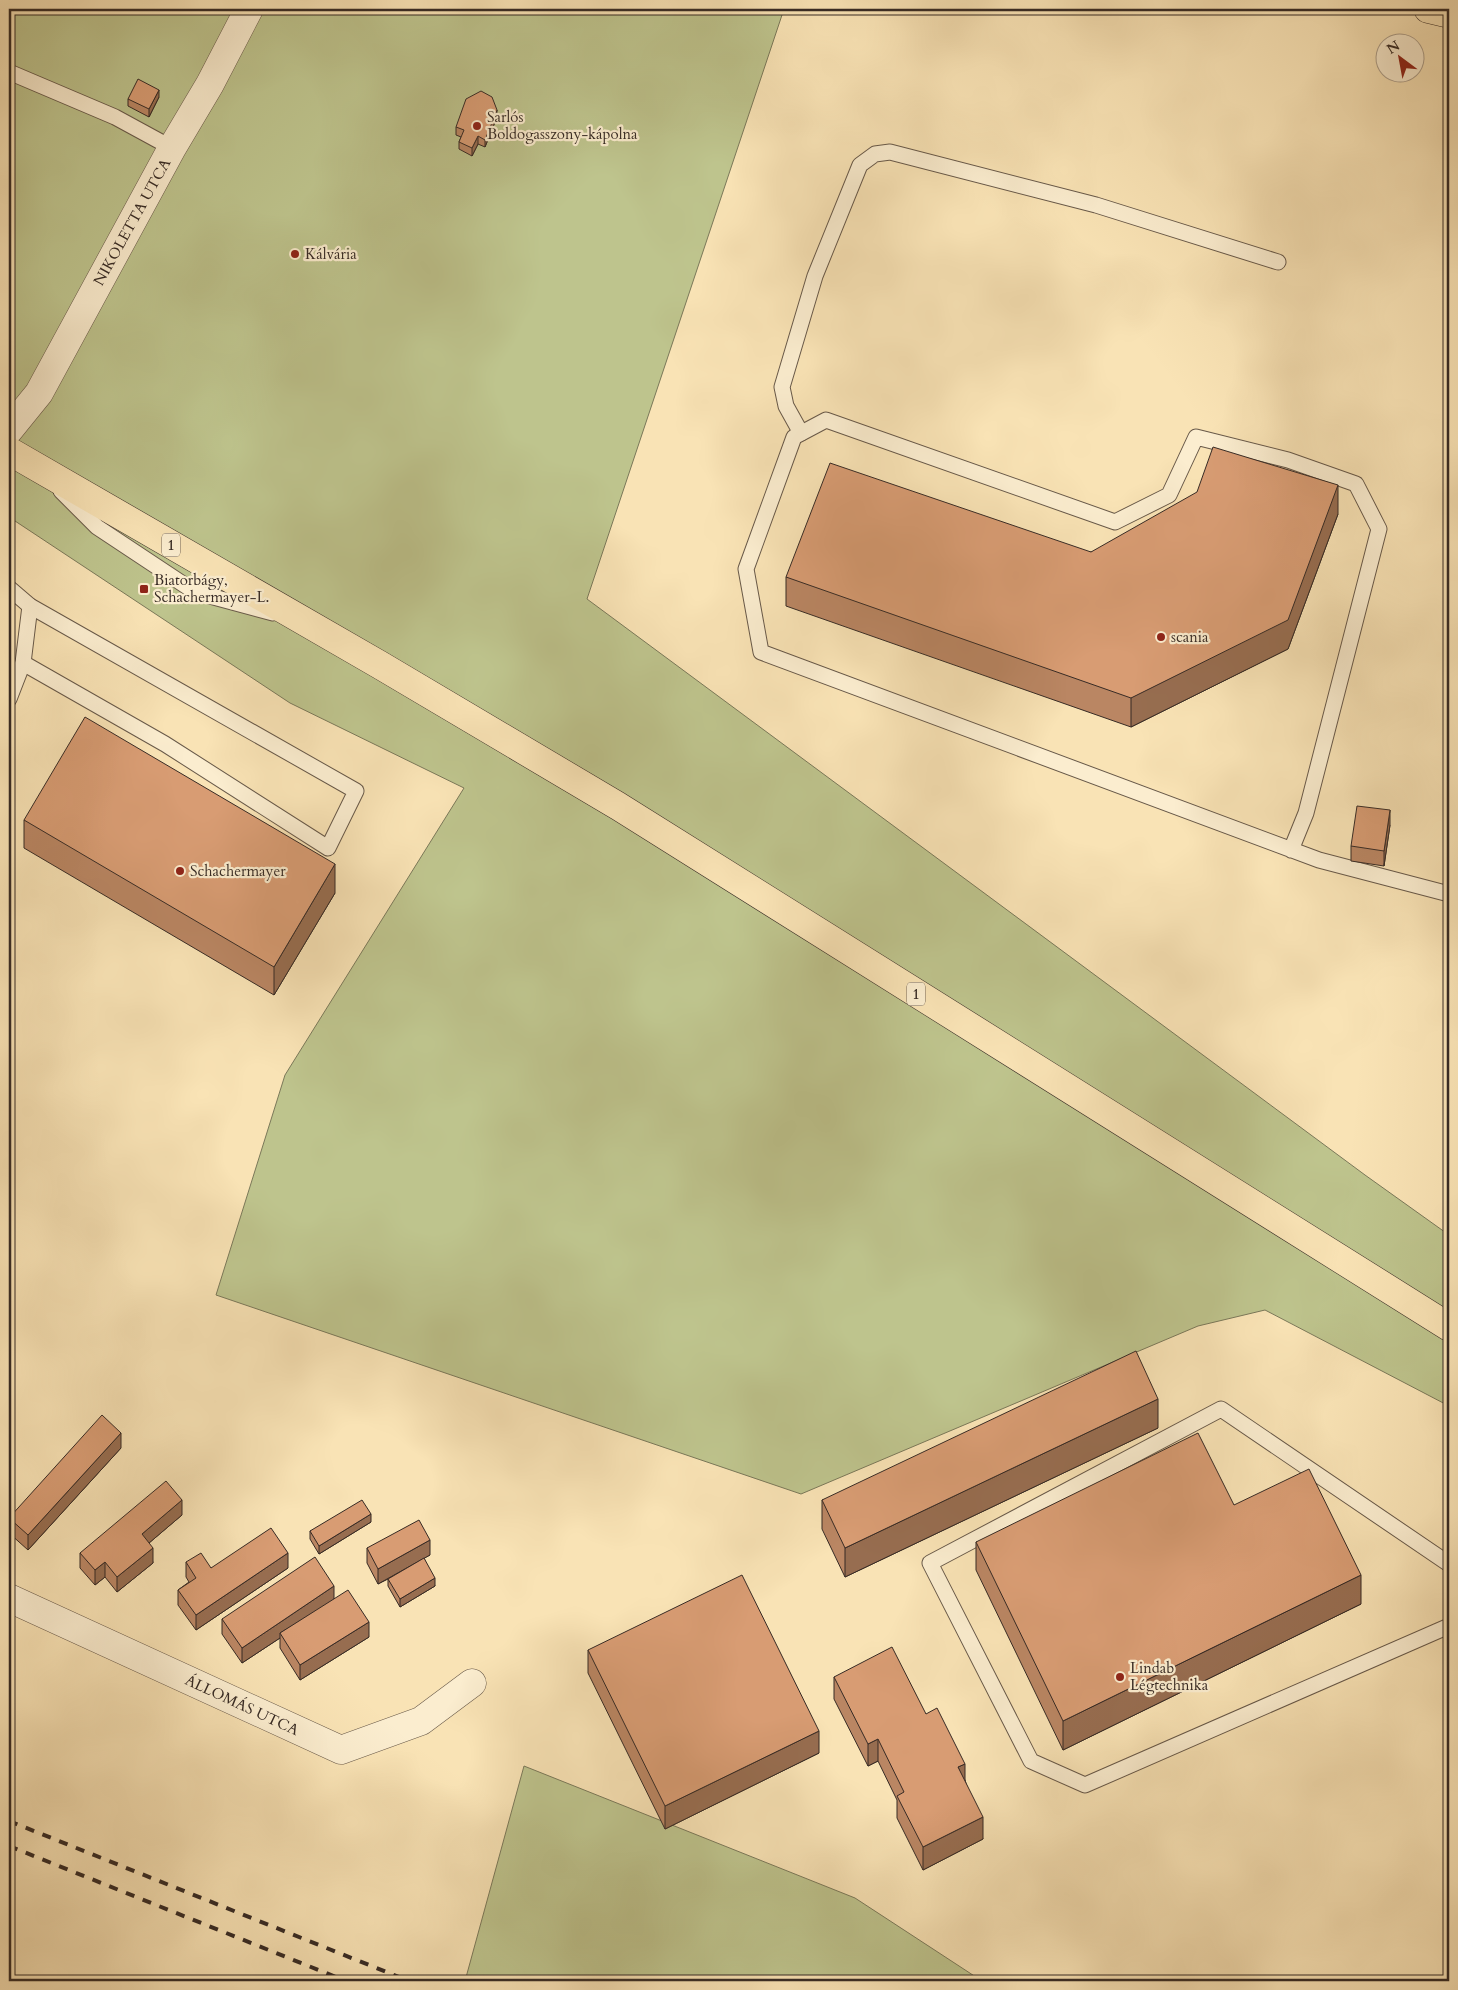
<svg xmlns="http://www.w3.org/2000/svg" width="1458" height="1990" viewBox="0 0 1458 1990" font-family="Cardo,serif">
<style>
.green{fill:#bec48d;stroke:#7a7859}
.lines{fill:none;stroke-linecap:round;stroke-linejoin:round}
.lane-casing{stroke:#685949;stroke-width:17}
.street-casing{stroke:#685949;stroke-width:29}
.primary-casing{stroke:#372b25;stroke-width:29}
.highway-casing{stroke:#372b25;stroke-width:29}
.lane{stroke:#fbedcf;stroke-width:15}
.street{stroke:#fbedcf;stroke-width:28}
.primary{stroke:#f9e3b5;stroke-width:28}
.highway{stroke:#f9e3b5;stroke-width:28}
.rail{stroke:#372b25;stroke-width:4;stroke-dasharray:9 9;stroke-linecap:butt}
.wall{fill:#ba8663;stroke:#372b25}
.shaded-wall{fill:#976d50;stroke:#372b25}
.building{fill:#d89c73;stroke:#372b25}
.poi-dot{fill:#8f2418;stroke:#fbedcf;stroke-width:2}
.labels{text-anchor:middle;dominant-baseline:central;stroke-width:4.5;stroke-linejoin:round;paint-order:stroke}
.shield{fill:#fbedcf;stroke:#726558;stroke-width:1}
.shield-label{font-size:14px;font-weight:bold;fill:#372b25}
.poi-label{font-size:15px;fill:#372b25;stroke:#fbedcf;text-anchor:start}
.street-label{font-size:15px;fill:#372b25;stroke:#fbedcf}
</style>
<rect width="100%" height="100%" fill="#f9e3b5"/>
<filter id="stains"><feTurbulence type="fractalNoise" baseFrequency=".004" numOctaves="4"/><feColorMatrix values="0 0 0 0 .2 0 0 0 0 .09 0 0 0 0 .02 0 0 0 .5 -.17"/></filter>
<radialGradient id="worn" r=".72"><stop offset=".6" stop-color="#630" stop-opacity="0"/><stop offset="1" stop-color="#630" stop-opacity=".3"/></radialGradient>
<!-- green -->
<g class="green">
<path d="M9 9H784L587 599 1365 1175 1449 1235V1406L1265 1310 1198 1326 801 1494 216 1295 285 1075 464 788 290 703 9 517Z"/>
<path d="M524 1766 855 1898 982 1981H465Z"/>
</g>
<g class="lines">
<defs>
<g id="lane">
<path d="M9 72 115 117 172 148"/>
<path d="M801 433 786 406 782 387 815 276 860 165 875 154 890 152 1096 205 1278 262"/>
<path d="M61 491 97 527 195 592 273 613"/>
<path d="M9 588 30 606 356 791 328 848 165 744 23 663"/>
<path d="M9 699 23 663 30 606"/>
<path d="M1291 850 1306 813 1379 529 1356 484 1288 460 1196 437 1169 495 1115 522 826 420 794 437 746 569 761 652 1319 860 1449 894"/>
<path d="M1449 1564 1221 1409 930 1563 1031 1761 1085 1785 1449 1626"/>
</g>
<g id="street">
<path d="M9 430 39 393 172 148 210 84 249 9"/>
<path d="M9 1598 341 1750 421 1721 472 1683"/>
</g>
<path id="primary" d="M9 451 380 665 618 806 1449 1327"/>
<path id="highway" d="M1428 9 1449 14"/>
</defs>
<!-- lane casing -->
<use href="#lane" class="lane-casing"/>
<!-- street casing -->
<use href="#street" class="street-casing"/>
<!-- primary casing -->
<use href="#primary" class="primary-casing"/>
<!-- highway casing -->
<use href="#highway" class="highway-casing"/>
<!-- lane -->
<use href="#lane" class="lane"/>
<!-- street -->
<use href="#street" class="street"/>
<!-- primary -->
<use href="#primary" class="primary"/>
<!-- highway -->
<use href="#highway" class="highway"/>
<!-- rail -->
<g class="rail">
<path d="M9 1821 409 1981"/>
<path d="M9 1846 346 1981"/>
</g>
</g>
<!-- wall -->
<g class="wall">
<path d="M159 97 149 117 128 106V99Z"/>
<path d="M497 117 485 147 478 144 472 156 459 149V142L461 137 456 135V127Z"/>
<path d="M1338 514 1288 649 1131 727 786 606V577L1091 552Z"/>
<path d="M24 820 335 893 274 995 24 848Z"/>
<path d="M1390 825 1384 866 1351 861V846Z"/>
<path d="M1158 1428 845 1577 822 1529V1500Z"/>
<path d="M121 1448 28 1550 9 1533V1518Z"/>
<path d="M1234 1505 1361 1604 1063 1750 976 1570V1542Z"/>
<path d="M182 1515 149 1543 153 1563 117 1592 105 1577 95 1585 80 1568V1553Z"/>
<path d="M371 1522 319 1554 310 1539V1531Z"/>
<path d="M367 1548 430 1555 424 1558 435 1586 400 1607 388 1586V1579L378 1584 367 1563Z"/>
<path d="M186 1562 211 1568H288L196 1630 178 1605V1590L189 1582 186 1577Z"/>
<path d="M334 1599 369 1637 300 1680 280 1648V1638L242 1663 222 1634V1619Z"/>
<path d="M588 1650 819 1753 665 1829 588 1673Z"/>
<path d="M834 1677 926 1714 965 1780 983 1839 923 1870 897 1818V1800L878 1761 868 1766 834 1699Z"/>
</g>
<!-- shaded-wall -->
<g class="shaded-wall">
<path d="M159 90V97L149 117V109Z"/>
<path d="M497 110V117L485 147V140Z"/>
<path d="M478 136V144L472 156V148Z"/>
<path d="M1338 485V514L1288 649 1131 727V698Z"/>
<path d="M1390 810V825L1384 866V851Z"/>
<path d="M335 864V893L274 995V967Z"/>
<path d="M1158 1399V1428L845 1577V1548Z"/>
<path d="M121 1433V1448L28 1550V1535Z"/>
<path d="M182 1500V1515L142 1549V1534Z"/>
<path d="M371 1514V1522L319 1554V1546Z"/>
<path d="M430 1540V1555L378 1584V1569Z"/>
<path d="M153 1548V1563L117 1592V1577Z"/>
<path d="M288 1553V1568L196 1630V1615Z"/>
<path d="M105 1562V1577L95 1585V1570Z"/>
<path d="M1361 1575V1604L1063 1750V1721Z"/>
<path d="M435 1578V1586L400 1607V1599Z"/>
<path d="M334 1586V1601L280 1633V1638L242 1663V1648Z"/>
<path d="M369 1622V1637L300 1680V1665Z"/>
<path d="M819 1731V1753L665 1829V1806Z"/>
<path d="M878 1739V1761L868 1766V1744Z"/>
<path d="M965 1764V1786L958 1767Z"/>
<path d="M983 1817V1839L923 1870V1847Z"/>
</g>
<!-- building -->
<g class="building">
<path d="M138 79 159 90 149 109 128 99Z"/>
<path d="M481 91 492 97 497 110 485 140 478 136 472 148 459 142 464 130 456 127 466 99Z"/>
<path d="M1213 447 1338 485 1288 620 1131 698 786 577 830 463 1091 552 1197 492Z"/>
<path d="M85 717 335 864 274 967 24 820Z"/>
<path d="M1357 806 1390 810 1384 851 1351 846Z"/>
<path d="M1136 1351 1158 1399 845 1548 822 1500Z"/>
<path d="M102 1415 121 1433 28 1535 9 1518Z"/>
<path d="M1198 1433 1234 1505 1309 1469 1361 1575 1063 1721 976 1542Z"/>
<path d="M166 1481 182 1500 142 1534 153 1548 117 1577 105 1562 95 1570 80 1553Z"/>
<path d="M362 1500 371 1514 319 1546 310 1531Z"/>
<path d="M419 1520 430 1540 378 1569 367 1548Z"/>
<path d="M271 1528 288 1553 196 1615 178 1590 196 1578 186 1562 201 1553 211 1568Z"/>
<path d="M315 1557 334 1586 242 1648 222 1619Z"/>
<path d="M424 1558 435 1578 400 1599 388 1579Z"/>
<path d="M742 1575 819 1731 665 1806 588 1650Z"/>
<path d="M348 1590 369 1622 300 1665 280 1633Z"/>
<path d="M892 1647 926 1714 937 1708 965 1764 958 1767 983 1817 923 1847 897 1796 904 1792 878 1739 868 1744 834 1677Z"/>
</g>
<!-- markers -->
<g class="poi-dot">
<circle cx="477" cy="126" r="5"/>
<circle cx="295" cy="254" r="5"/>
<rect x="139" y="584" width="10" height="10" rx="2.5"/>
<circle cx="1161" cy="637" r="5"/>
<circle cx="180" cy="871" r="5"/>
<circle cx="1120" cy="1677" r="5"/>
</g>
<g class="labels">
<!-- shield labels -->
<g class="shield">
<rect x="162" y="533.5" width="18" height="23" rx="4"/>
<rect x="907" y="982.5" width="18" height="23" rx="4"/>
</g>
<g class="shield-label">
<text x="171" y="545">1</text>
<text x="916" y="994">1</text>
</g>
<!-- poi labels -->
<g class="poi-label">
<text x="487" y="117">Sarlós<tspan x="487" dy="17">Boldogasszony-kápolna</tspan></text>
<text x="305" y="254">Kálvária</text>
<text x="154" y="580">Biatorbágy,<tspan x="154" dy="17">Schachermayer-L.</tspan></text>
<text x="1171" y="637">scania</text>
<text x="190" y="871">Schachermayer</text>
<text x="1130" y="1668">Lindab<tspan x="1130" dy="17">Légtechnika</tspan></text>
</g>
<!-- street labels -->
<g class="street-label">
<text transform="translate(132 222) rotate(-61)">NIKOLETTA UTCA</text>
<text transform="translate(242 1705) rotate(25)">ÁLLOMÁS UTCA</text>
</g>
</g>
<!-- margin -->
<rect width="1458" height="1990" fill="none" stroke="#f9e3b5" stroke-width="30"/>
<rect x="10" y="10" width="1438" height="1970" fill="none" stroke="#372b25" stroke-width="2.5"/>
<rect x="15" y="15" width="1428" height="1960" fill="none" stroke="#372b25"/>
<!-- north arrow -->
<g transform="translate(1400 58) rotate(328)"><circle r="24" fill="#fbedcf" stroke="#ad9f8b"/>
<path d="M0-4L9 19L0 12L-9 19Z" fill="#8f2418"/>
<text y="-8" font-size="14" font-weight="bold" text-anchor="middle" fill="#372b25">N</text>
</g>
<rect width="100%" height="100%" filter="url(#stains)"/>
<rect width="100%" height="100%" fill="url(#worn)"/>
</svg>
